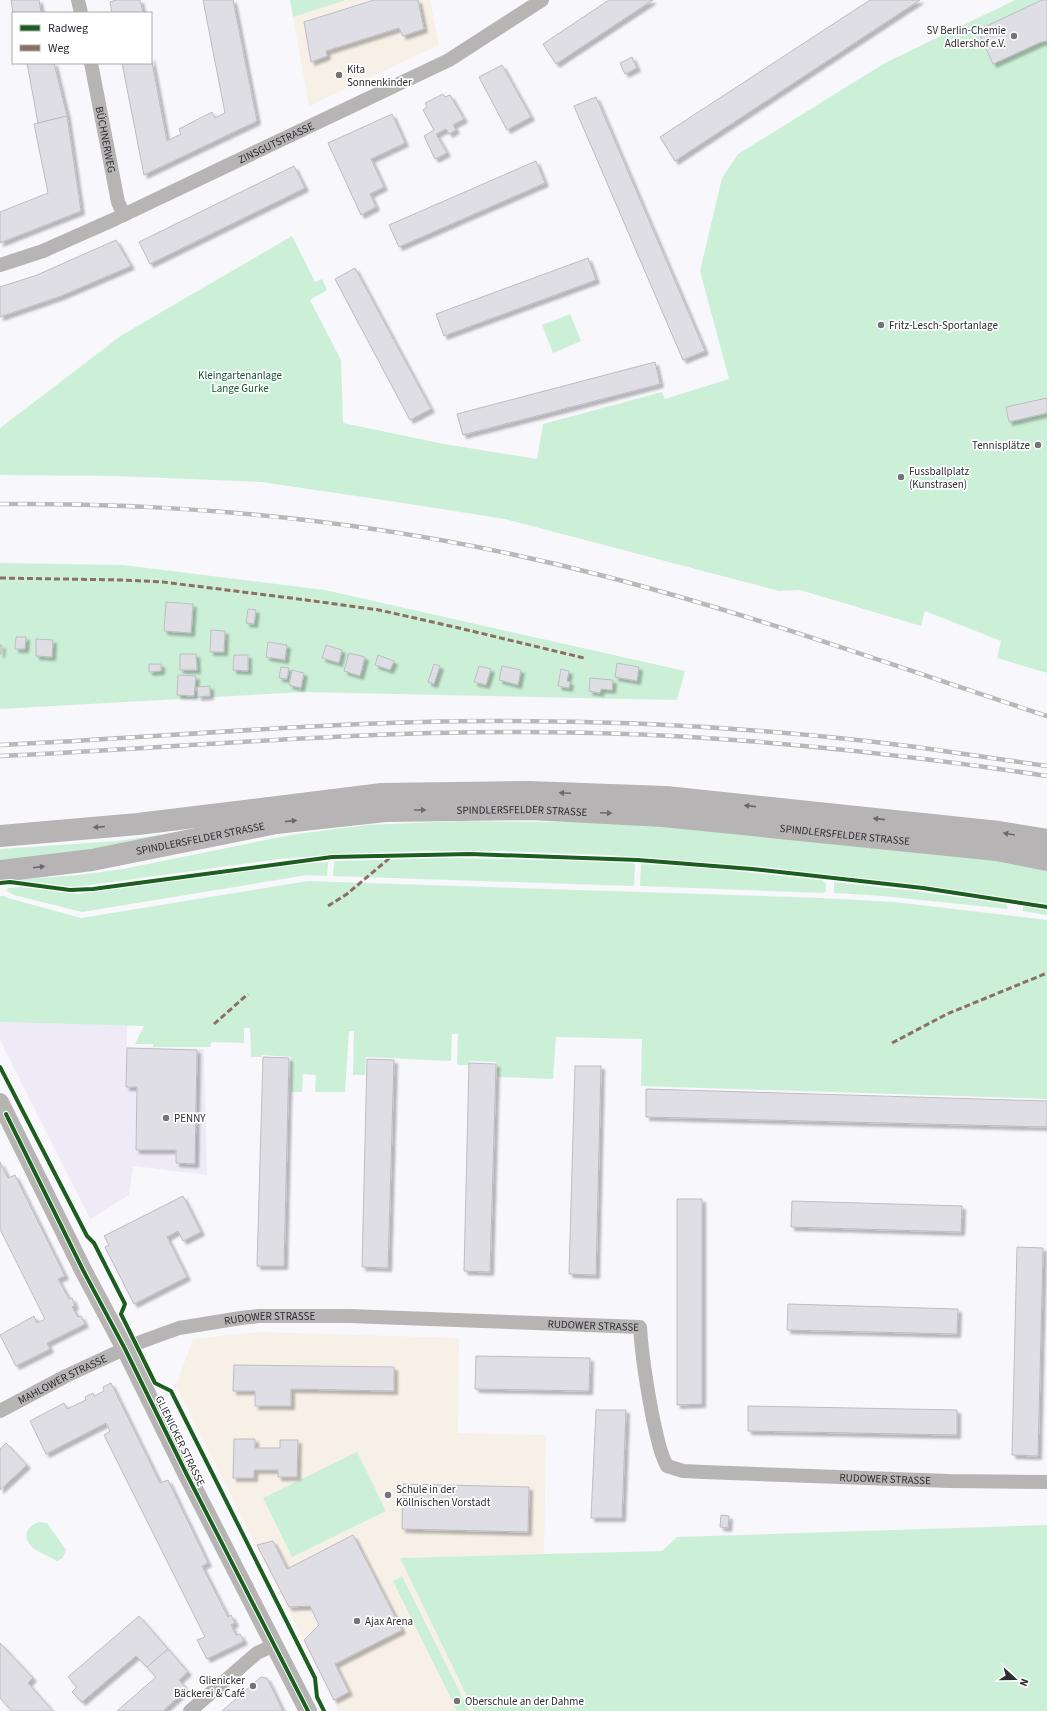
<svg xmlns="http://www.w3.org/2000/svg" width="1047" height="1711" viewBox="0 0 1047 1711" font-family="'Source Sans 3',sans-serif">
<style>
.built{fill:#eeebf7}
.education{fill:#f7f0e7}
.green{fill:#ccf0d7}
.building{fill:#e0dee5;stroke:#bebcc3;filter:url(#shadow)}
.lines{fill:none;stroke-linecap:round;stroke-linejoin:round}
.minor{stroke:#b6b5b4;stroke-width:14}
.tertiary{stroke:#b6b5b4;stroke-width:18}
.trunk{stroke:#b6b4b4;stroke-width:22}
.rail-casing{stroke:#b8b7b9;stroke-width:4.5}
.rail{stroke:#fff;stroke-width:3;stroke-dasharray:9;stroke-linecap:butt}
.quiet{stroke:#8d6e63;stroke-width:3;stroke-dasharray:6 3;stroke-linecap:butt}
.cycleway-casing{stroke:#fff;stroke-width:6}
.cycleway{stroke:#1b5e20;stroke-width:4}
.oneway{fill:#6b696e}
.poi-dot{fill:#75727a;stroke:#fff;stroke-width:1.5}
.labels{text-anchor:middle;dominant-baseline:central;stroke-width:3.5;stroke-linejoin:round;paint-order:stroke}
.poi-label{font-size:11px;fill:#2e2b34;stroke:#fff;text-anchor:start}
.street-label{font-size:11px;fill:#2e2b34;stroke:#fff}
.park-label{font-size:11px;fill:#10542b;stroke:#fff}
</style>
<defs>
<filter id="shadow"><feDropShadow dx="3.5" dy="3.5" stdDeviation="1" flood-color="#0004"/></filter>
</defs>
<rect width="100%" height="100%" fill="#f8f7fc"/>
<!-- built -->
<path class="built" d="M0 1022 127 1025V1047L204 1049 207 1175 133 1166 129 1195 90 1219 0 1040Z"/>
<!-- education -->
<g class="education">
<path d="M346 0H430L439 45 309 106 293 17Z"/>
<path d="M260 1332 459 1338 458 1433 546 1435 544 1554 400 1558 474 1711H339L176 1385 193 1339Z"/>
</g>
<!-- green -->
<g class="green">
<path d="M290 0H346L293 17Z"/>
<path d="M1015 0H1047V673L997 658 1001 641 925 611 921 626 800 590 779 591 505 519 390 501 261 482 117 476 0 475V428L122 335 292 236 315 282 322 279 327 290 310 300 341 360 343 423 444 444 537 459 543 424 662 392 665 399 729 379 700 271 722 178 738 154 885 63Z"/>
<path d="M570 314 581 341 553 353 542 325Z"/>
<path d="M0 563 123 565 325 590 685 671 677 700 304 692 0 709Z"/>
<path d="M461 821 634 823 981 858 1047 868V904L949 889 763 867 608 855 502 851H427L343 854 279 859 75 887 10 880 79 875 123 869 290 835 367 825Z"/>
<path d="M182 832 122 846 0 862V849L117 841Z"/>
<path d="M444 858 562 860 633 863 635 865 634 885 632 886 333 876 334 861Z"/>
<path d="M328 862 327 876 307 875 82 912 14 895 7 891 8 888 21 887 78 894 299 864Z"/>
<path d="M641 864 698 867 822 880 826 884V891L823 893 640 886Z"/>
<path d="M308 881 821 898 894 902 1047 920V1099L641 1086 642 1039 556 1037 553 1079 498 1077 496 1062 469 1061V1065H457L458 1034H452L451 1061 366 1057 365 1075H353L354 1031H349L345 1092H315L316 1075 303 1074 302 1092H291V1057L262 1055V1057H251L250 1028H244V1043L211 1042 210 1047H153V1044H135L144 1026 0 1022V896H4L8 898 81 918Z"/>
<path d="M834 882 915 891 1006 904 1008 909 883 896 834 893Z"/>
<path d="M1023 906 1047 910V915L1023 911Z"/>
<path d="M357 1452 386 1511 292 1557 263 1498Z"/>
<path d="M39 1522 47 1523 66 1550 63 1558 57 1561C51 1557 35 1551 31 1546 22 1535 27 1526 39 1522Z"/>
<path d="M1047 1525V1711H474L400 1558 662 1551 677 1537Z"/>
<path d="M402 1576 469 1711H457L393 1581Z"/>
</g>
<!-- building -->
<g class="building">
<path d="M11 0H39L41 13H13Z"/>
<path d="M116 0H140L143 13H112L110 2Z"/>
<path d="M203 0H233L257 121 144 175 122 63H151V57L167 141 181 134 179 129 212 112 215 118 225 113Z"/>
<path d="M374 0H418L424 29 403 36 399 28 326 51 327 56 311 62 304 22Z"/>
<path d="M609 0H653L556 64 543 44Z"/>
<path d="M870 0H920L675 161 660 137Z"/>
<path d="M1042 0H1047V41L1041 42 993 64 978 30Z"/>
<path d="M632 57 637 68 625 74 620 63Z"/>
<path d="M27 63H54L67 116 38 123Z"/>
<path d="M502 65 531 117 507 130 479 77Z"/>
<path d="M443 94 445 97 450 95 464 119 453 125 456 130 449 134 446 129 436 134 447 153 435 159 424 136 434 130 423 110 427 107 425 103Z"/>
<path d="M596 97 705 351 683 360 574 106Z"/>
<path d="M392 114 405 143 371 159 384 187 370 194 376 207 361 215 328 143Z"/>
<path d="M67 116 81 211 0 243V212L48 193 34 124Z"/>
<path d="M536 161 545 183 399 247 389 225Z"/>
<path d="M294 166 305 188 150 264 139 242Z"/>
<path d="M116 240 131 266 61 296 0 317V287L37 275Z"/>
<path d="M588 258 596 280 444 336 436 314Z"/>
<path d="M355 268 431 409 410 420 335 279Z"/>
<path d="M655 362 660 384 463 435 457 414Z"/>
<path d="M1047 398V413L1009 422 1006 407Z"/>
<path d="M166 602 193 604 191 633 164 631Z"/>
<path d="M248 609 256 610 254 624 246 623Z"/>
<path d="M211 630 225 631 224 652H210Z"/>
<path d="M16 637H26L25 649H15Z"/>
<path d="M36 639 53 640 52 657 36 656Z"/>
<path d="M268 642 287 645 285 660 266 657Z"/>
<path d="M0 645H2L1 654H0Z"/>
<path d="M326 645 342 650 339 663 322 658Z"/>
<path d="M349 653 365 657 360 676 344 671Z"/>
<path d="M180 654H196L197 670H180Z"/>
<path d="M234 655H248V671L233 670Z"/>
<path d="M378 655 394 661 390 670 375 665Z"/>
<path d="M617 663 639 667 637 681 615 677Z"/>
<path d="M149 664H161V671L149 672Z"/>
<path d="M434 664 440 666 434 684 428 682Z"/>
<path d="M479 666 491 669 486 685 474 682Z"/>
<path d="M502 666 521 670 518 685 499 680Z"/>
<path d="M281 667 289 668 287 679 279 678Z"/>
<path d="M561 669 569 671 567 681 570 682 569 688 558 686Z"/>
<path d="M292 670 304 673 301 688 289 685Z"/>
<path d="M178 675 196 676 194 696 177 695Z"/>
<path d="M590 678 613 680 612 690 601 689 600 693 589 691Z"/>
<path d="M210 686V696L198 697 197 687Z"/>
<path d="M127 1048 197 1050 195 1164 176 1163V1150H136L137 1087H126Z"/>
<path d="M263 1057 289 1058 284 1266H257Z"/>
<path d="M367 1059 394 1060 388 1268 362 1267Z"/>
<path d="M469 1063 496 1064 490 1272 464 1271Z"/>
<path d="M575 1066H601L596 1275 569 1274Z"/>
<path d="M646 1089 1047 1101V1127L646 1117Z"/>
<path d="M0 1162 8 1178 15 1175 65 1276 58 1279 69 1299 72 1298 75 1306 72 1307 78 1317 81 1316 85 1324 47 1343 50 1349 16 1366 0 1335 34 1316 37 1323 45 1319 0 1229Z"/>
<path d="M183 1196 201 1232 183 1241 178 1231 167 1237 187 1277 134 1304 105 1247 109 1245 104 1236Z"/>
<path d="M677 1199H702V1404L677 1405Z"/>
<path d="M792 1201 962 1206 961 1232 791 1227Z"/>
<path d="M1017 1247 1043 1248 1038 1456 1012 1455Z"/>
<path d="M788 1304 958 1309 957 1334 787 1330Z"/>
<path d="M476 1356 590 1358 589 1391 475 1389Z"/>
<path d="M234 1365 394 1367V1391L291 1389V1406H255V1391H233Z"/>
<path d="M111 1383 160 1483 168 1480 208 1563 202 1566 228 1617 231 1615 235 1623 231 1625 236 1635 240 1634 244 1641 207 1659 197 1640 205 1637 104 1435 110 1431 106 1423 46 1454 30 1421 64 1403 67 1409 86 1400 85 1397 93 1393 94 1396 104 1391 103 1387Z"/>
<path d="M748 1406 957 1410V1435L748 1431Z"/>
<path d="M596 1410H626L622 1518H591Z"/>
<path d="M234 1439H255V1448H280V1440H298L297 1477H278V1470H254V1478H233Z"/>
<path d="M6 1443 27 1465 0 1490V1449Z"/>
<path d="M403 1484 529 1487 528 1532 402 1529Z"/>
<path d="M721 1515 729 1516 728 1528 720 1527Z"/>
<path d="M353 1535 402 1630 335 1664 349 1692 334 1700 304 1640 319 1625 310 1606 289 1607 257 1545 273 1541 287 1569Z"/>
<path d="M139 1616 168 1649 147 1667 136 1656 82 1702 72 1692 77 1687 68 1677Z"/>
<path d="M0 1643 33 1678 28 1683 53 1711H12L0 1698Z"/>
<path d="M168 1649 188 1672 179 1680 187 1689 163 1711H117L156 1677 147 1667Z"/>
<path d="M261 1677 267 1678 283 1711H222Z"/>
</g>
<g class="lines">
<!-- minor -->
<g class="minor">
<path d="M78 0 81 13"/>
<path id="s1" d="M91 63 118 202 124 215"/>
<path id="s2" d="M0 265 43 251 115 219 449 60 542 0"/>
<path id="s3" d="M0 1411 66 1376 135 1344 179 1328 241 1318 259 1316H349L640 1327C642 1358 647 1388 653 1419 657 1435 659 1452 667 1466L683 1471 704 1472 949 1481 1047 1482"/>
<path d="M190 1711 257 1653 274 1645"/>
</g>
<!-- tertiary -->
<path class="tertiary" d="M0 1102 83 1270 125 1349 187 1475 308 1711"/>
<!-- trunk -->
<g class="trunk">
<path d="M0 836 138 824 382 794 528 792 666 797 999 832 1047 840"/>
<path id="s4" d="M0 871 92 860 276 823 385 811 530 809 663 816 997 850 1047 860"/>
</g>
<defs>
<g id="rail">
<path d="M0 504C202 502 408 525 604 576 754 615 900 668 1047 716"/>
<path d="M0 745C170 737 340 720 511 721 646 721 782 730 916 747 960 753 1003 760 1047 766"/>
<path d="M0 756C171 748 340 732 511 732 691 731 870 749 1047 776"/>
</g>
</defs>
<!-- rail casing -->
<use href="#rail" class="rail-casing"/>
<!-- rail -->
<use href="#rail" class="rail"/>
<!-- quiet -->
<g class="quiet">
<path d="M0 578 123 580 163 582 306 600 379 610 459 628 584 658"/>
<path d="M328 906 347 894 392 856"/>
<path d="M214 1024 248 994"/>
<path d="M892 1043 947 1014 1047 973"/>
</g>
<defs>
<g id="cycleway">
<path d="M0 883 10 882 70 890 93 889 332 857 470 854 638 860 752 869 923 888 1047 907"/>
<path d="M0 1067 87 1236 94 1243 125 1304 121 1314 153 1379 155 1383 171 1391 315 1678 317 1697 324 1711"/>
<path d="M6 1114 83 1270 125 1349 187 1475 308 1711"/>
</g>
</defs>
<!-- cycleway casing -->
<use href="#cycleway" class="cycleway-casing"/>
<!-- cycleway -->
<use href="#cycleway" class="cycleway"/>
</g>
<!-- one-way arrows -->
<defs><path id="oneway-solid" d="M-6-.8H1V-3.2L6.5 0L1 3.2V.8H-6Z"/></defs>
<g class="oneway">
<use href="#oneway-solid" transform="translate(565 793) rotate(-178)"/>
<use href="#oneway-solid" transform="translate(750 806) rotate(-174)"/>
<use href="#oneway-solid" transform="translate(420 810)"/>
<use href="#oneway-solid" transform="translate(606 813) rotate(3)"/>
<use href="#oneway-solid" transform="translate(879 819) rotate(-174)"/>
<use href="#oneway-solid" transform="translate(291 821) rotate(-6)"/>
<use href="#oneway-solid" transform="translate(99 827) rotate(175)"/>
<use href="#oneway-solid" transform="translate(1009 834) rotate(-170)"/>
<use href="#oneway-solid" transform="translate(39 867) rotate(-7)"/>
</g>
<!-- markers -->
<g class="poi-dot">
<circle cx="1014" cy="36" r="4"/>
<circle cx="339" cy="75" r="4"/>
<circle cx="881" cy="325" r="4"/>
<circle cx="1038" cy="445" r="4"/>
<circle cx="901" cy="477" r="4"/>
<circle cx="166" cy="1118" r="4"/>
<circle cx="388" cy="1495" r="4"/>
<circle cx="357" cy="1621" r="4"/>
<circle cx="253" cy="1686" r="4"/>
<circle cx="457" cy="1701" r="4"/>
</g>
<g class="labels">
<!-- poi labels -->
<g class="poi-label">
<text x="1006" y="30" text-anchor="end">SV Berlin-Chemie<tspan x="1006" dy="13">Adlershof e.V.</tspan></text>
<text x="347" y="69">Kita<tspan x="347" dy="13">Sonnenkinder</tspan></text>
<text x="889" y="325">Fritz-Lesch-Sportanlage</text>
<text x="1030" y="445" text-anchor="end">Tennisplätze</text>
<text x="909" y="471">Fussballplatz<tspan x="909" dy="13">(Kunstrasen)</tspan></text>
<text x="174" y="1118">PENNY</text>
<text x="396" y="1489">Schule in der<tspan x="396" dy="13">Köllnischen Vorstadt</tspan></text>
<text x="365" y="1621">Ajax Arena</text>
<text x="245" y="1680" text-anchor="end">Glienicker<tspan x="245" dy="13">Bäckerei &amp; Café</tspan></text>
<text x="465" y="1701">Oberschule an der Dahme</text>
</g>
<!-- street labels -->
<g class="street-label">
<text stroke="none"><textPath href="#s1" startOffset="78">BÜCHNERWEG</textPath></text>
<text stroke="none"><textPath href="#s2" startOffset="302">ZINSGUTSTRASSE</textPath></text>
<text stroke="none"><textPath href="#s4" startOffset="527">SPINDLERSFELDER STRASSE</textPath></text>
<text stroke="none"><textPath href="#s4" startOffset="851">SPINDLERSFELDER STRASSE</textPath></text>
<text stroke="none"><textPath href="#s4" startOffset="203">SPINDLERSFELDER STRASSE</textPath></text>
<text stroke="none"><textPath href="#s3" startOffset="289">RUDOWER STRASSE</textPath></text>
<text stroke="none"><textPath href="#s3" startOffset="613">RUDOWER STRASSE</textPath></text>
<text stroke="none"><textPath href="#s3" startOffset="70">MAHLOWER STRASSE</textPath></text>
<text transform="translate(180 1441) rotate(64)">GLIENICKER STRASSE</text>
<text stroke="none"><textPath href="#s3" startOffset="1021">RUDOWER STRASSE</textPath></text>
</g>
<!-- park labels -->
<g class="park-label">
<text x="240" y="375">Kleingartenanlage<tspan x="240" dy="13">Lange Gurke</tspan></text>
</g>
</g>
<!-- legend -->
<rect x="12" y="12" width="140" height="52" fill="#ffffff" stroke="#abaaae"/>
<rect x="20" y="25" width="20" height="6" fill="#1b5e20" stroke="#abaaae"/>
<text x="48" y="32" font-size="12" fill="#2e2b34">Radweg</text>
<rect x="20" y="45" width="20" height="6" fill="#8d6e63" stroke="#abaaae"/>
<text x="48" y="52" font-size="12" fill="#2e2b34">Weg</text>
<!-- north arrow -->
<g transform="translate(1015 1679) rotate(111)" stroke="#ffffff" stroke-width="3" paint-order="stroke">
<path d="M0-3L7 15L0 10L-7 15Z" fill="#2e2b34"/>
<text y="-6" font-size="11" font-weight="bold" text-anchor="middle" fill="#2e2b34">N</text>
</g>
</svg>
